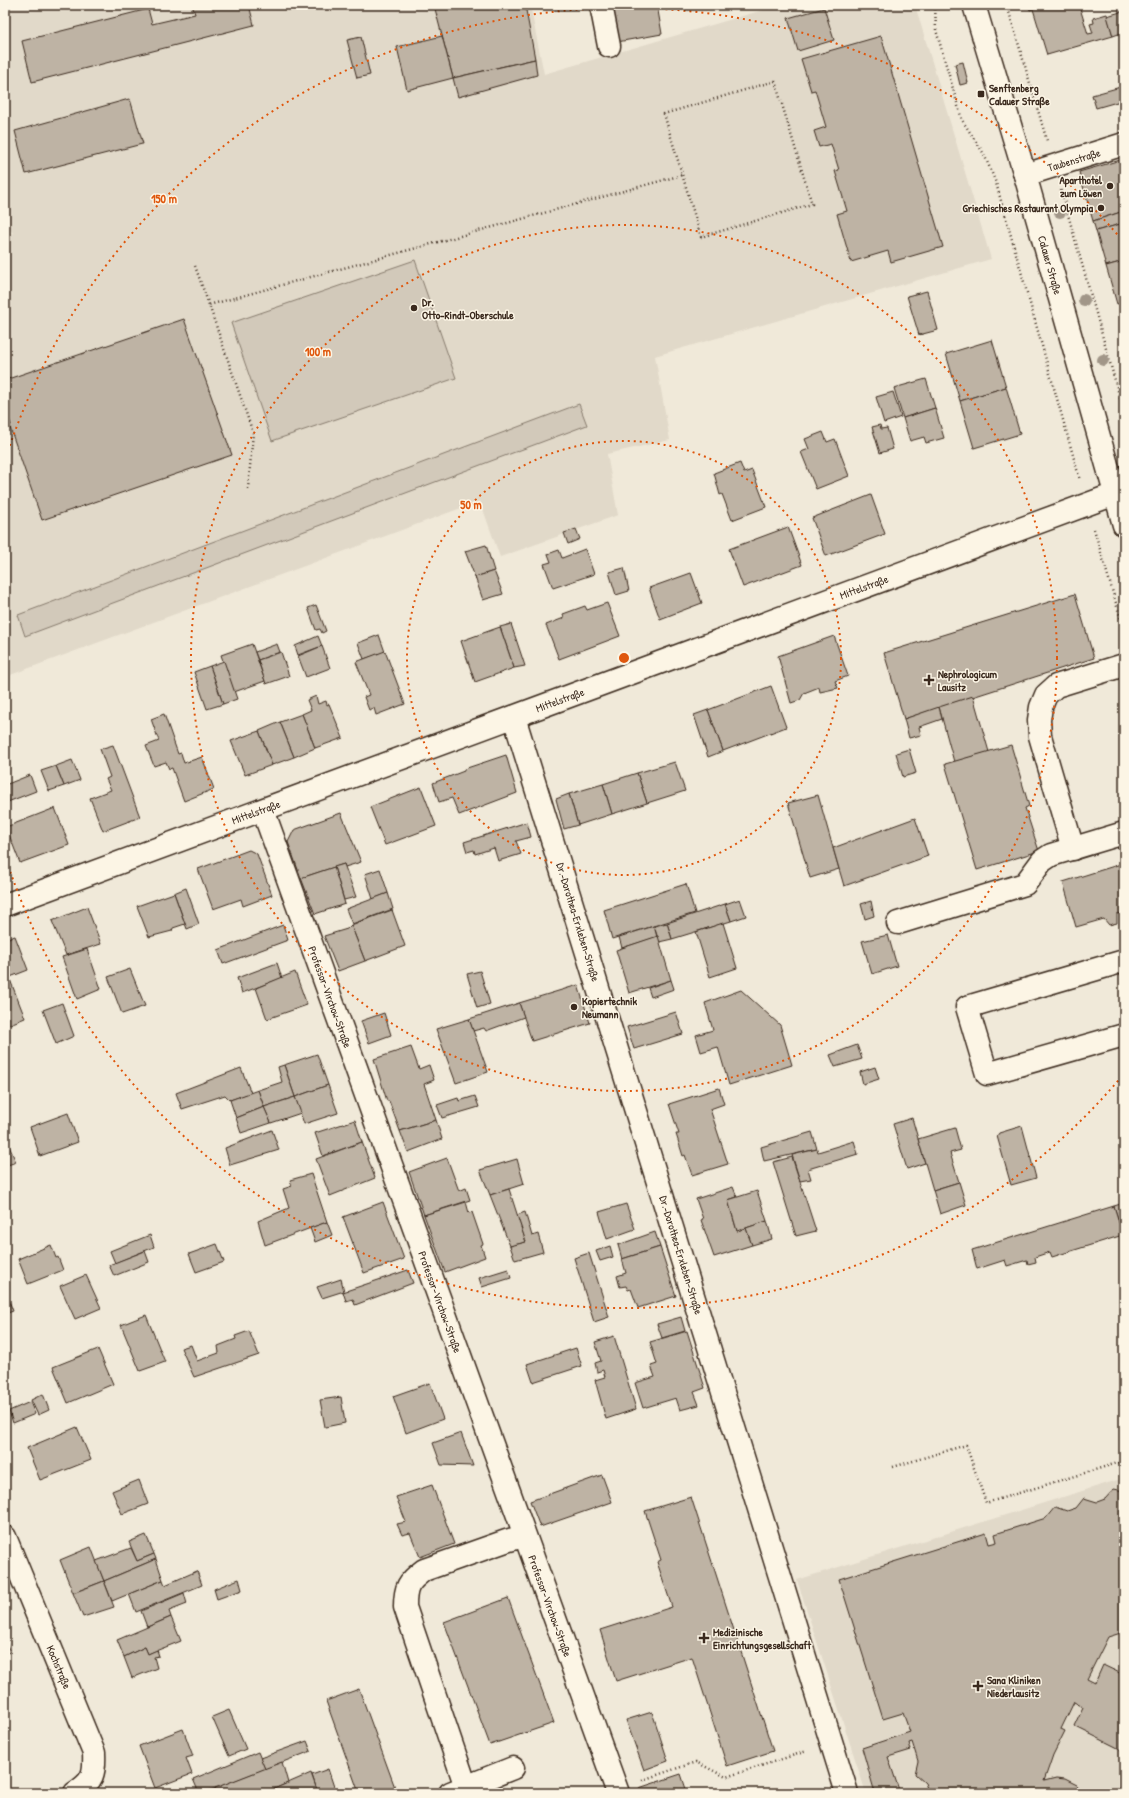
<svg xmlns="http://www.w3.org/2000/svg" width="1129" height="1798" viewBox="0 0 1129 1798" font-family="'Patrick Hand',sans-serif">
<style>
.built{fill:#e1d9c9}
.green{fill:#d2c9ba;stroke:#867a6c}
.building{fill:#beb3a4;stroke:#3b2a1e}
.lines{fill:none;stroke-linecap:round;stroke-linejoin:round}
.minor-casing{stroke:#3b2a1e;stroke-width:25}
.path{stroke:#3b2a1e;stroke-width:2.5;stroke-dasharray:1 3;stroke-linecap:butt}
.minor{stroke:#fcf5e5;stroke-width:22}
.tree{fill:#a19688}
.ring{fill:none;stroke:#df570d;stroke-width:2;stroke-dasharray:2 4}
.poi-dot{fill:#3b2a1e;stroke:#fcf5e5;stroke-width:1.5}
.labels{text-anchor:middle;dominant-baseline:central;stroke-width:3;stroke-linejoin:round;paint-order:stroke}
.poi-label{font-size:11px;font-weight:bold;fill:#3b2a1e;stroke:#fcf5e5;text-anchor:start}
.street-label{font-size:11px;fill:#3b2a1e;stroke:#fcf5e5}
.centre{fill:#df570d;stroke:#fcf5e5;stroke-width:2}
.ring-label{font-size:12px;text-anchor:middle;font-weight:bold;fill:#df570d;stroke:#fcf5e5;stroke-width:3;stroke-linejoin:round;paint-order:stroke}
</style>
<rect width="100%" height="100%" fill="#f0e9d9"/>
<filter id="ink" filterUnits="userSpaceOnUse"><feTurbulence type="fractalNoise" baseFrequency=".025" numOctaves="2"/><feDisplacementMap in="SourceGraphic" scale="8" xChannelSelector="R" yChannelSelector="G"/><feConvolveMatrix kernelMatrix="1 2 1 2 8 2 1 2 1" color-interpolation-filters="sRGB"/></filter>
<g filter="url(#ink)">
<!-- built -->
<g class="built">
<path d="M5 5H530L544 74 780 5H915L991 259 655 356 670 440 607 454 618 515 500 557 480 501 5 677V236L13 233 5 225Z"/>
<path d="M1124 1478V1793H866L797 1580Z"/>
</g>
<!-- green -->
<g class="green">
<path d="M415 260 456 378 272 441 231 323Z"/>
<path d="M579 404 587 425 25 636 18 615Z"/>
</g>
<!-- building -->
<g class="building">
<path d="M192 5H249L254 25 32 82 22 41 148 9 152 24 195 14Z"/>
<path d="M434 5H525L535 59 453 78Z"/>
<path d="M610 5H657L662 34 617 42Z"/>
<path d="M1028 5H1079L1088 34 1093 33 1090 24 1094 23 1093 18 1107 14 1113 36 1047 55 1033 9 1030 10Z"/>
<path d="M824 8 834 40 798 51 788 18Z"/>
<path d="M1124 11V32L1113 36 1107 16Z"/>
<path d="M442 36 453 78 407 90 397 47Z"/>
<path d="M881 36 943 247 891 262 888 251 851 262 837 214 847 211 835 171 839 170 831 144 819 147 814 131 826 127 815 90 811 91 801 59Z"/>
<path d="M361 37 370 75 357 78 347 40Z"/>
<path d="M535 59 537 75 458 97 453 78Z"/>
<path d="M963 62 968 83 960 85 955 64Z"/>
<path d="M1124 86V100L1096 108 1092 95Z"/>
<path d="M129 99H130L143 144H142L26 174 15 131Z"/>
<path d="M1124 159V211L1093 221 1079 172Z"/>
<path d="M1124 211V223L1096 231 1093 221Z"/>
<path d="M1124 223V261L1106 266 1096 231Z"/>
<path d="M1124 261V302L1117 304 1106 266Z"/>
<path d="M927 291 938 330 919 335 907 296Z"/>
<path d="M184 319 232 455 42 520 9 425H11L5 406V380Z"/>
<path d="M992 340 1006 387 960 401 946 354Z"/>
<path d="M926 379 935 408 903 418 894 388Z"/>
<path d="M1006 387 1020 434 974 448 960 401Z"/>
<path d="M893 392 901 417 884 423 876 397Z"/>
<path d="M935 408 944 438 926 443 924 437 910 441 903 418Z"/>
<path d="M880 425 881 429 887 428 893 449 880 453 872 427Z"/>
<path d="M823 432 827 442 835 439 849 476 816 489 801 452 809 449 805 439Z"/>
<path d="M740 463 744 473 752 470 766 507 732 520 722 494 720 495 714 473Z"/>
<path d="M871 495 885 534 826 556 812 518Z"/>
<path d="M788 527 802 565 743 587 729 549Z"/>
<path d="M576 529 580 539 568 544 564 533Z"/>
<path d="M486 545 494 571 475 577 465 551Z"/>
<path d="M585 549 594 574 553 588 544 564 551 562 548 554 559 550 562 558Z"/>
<path d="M624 568 629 591 616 595 609 572Z"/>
<path d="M494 571 503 594 483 600 475 577Z"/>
<path d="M691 573 702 603 660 619 649 588Z"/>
<path d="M1075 594 1094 658 904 719 884 653Z"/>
<path d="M607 603 620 636 559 659 546 625 564 618 563 614 585 606 587 610Z"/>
<path d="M316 605 326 631 322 633 320 629 316 630 308 608Z"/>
<path d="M511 624 525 666 514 668 500 627Z"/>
<path d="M500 627 514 668 475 682 461 641Z"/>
<path d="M379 635 385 652 364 659 358 643Z"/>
<path d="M318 636 322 646 298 655 295 646Z"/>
<path d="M834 636 848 676 835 681 838 688 820 692 819 687 804 693 800 700 791 703 778 656Z"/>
<path d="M252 644 265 681 234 692 221 655Z"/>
<path d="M277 644 280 652 258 660 255 652Z"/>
<path d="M322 646 330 668 306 677 298 656Z"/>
<path d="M385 651 405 704 376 715 374 708 369 710 364 697 369 695 356 662Z"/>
<path d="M281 652 289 676 266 684 258 660Z"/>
<path d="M224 661 237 699 223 704 210 666Z"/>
<path d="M210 666 223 704 207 709 194 672Z"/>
<path d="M771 686 786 727 723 751 708 710Z"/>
<path d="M316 696 318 704 326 701 327 705 329 704 343 738 315 748 302 714 311 710 307 700Z"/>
<path d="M973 696 989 752 954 762 939 707Z"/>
<path d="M939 707 942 719 919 727 921 735 909 738 904 719Z"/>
<path d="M708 710 723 751 708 757 694 715Z"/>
<path d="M164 714 178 754 181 753 184 763 202 757 214 789 184 801 172 768 169 769 166 762 154 766 146 746 159 741 151 719Z"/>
<path d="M302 714 315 748 294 757 280 722Z"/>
<path d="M280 722 294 757 272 765 259 731Z"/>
<path d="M259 731 272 765 245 775 231 741Z"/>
<path d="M113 745 140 817 103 831 90 798 111 790 106 779 110 777 100 749Z"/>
<path d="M1011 745 1029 806 1025 808 1039 851 977 870 945 764Z"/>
<path d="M909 749 916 773 903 777 896 753Z"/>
<path d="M506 755 517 793 459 815 452 798 439 802 433 783 464 771V769Z"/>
<path d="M72 760 80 780 64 786 56 766Z"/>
<path d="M675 762 685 791 647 803 637 773Z"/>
<path d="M56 766 64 786 49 791 41 771Z"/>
<path d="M637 773 647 803 612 814 603 784Z"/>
<path d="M30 775 36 791 5 803V785Z"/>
<path d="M603 784 612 814 578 825 569 794Z"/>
<path d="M421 787 436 826 385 845 370 807Z"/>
<path d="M569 794 578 825 564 829 556 799Z"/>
<path d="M818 795 839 869 810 878 788 803Z"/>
<path d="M55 808 69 845 20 863 6 827Z"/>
<path d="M341 813 361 862 345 867 344 864 301 878 288 842 294 830Z"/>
<path d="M915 818 928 856 844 886 833 848Z"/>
<path d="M527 822 531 837 516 841 521 854 498 861 494 848 475 854 474 850 467 852 464 842Z"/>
<path d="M249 850 257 854 272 895 243 906 241 899 213 909 198 869Z"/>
<path d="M1124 863V914L1123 913 1117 914V923L1109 925 1104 919 1076 927 1063 882Z"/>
<path d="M344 864 356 897 344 900 334 867Z"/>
<path d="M334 867 345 904 315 914 301 878Z"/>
<path d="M380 869 388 893 373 899 365 874Z"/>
<path d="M686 884 695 913 612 939 604 910Z"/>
<path d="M186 888 199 924 187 929 174 893Z"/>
<path d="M174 893 185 924 173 928 172 931 149 937 137 906Z"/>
<path d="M388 893 393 909 352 924 346 909Z"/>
<path d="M740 899 746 916 731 921 725 904Z"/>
<path d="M871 901 874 916 865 919 861 904Z"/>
<path d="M725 904 731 921 672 939 667 923Z"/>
<path d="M87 907 101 944 66 955 52 921Z"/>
<path d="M392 910 405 946 365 961 351 925Z"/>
<path d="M667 923 672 939 659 942 654 926Z"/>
<path d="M723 923 737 968 710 977 696 932Z"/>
<path d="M283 925 288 940 223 964 218 950Z"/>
<path d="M351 925 365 961 338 971 324 936 347 929Z"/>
<path d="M654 926 657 937 622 948 619 937Z"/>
<path d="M888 935 897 966 872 974 862 941Z"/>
<path d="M15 936 28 970 5 979V939Z"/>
<path d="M658 936 671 980 629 993 616 950Z"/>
<path d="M87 949 101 989 77 999 62 957Z"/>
<path d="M277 963 282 978 242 993 237 978Z"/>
<path d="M130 969 145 1006 122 1014 108 977Z"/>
<path d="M480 971 490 1004 477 1008 467 974Z"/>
<path d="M295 972 307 1005 267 1019 256 988Z"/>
<path d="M9 977 25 1018 5 1026V979Z"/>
<path d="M671 980 674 989 651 997 648 988Z"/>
<path d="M578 985 590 1023 532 1041 519 1003Z"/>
<path d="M741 990 780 1025 792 1065 729 1085 718 1047 701 1052 696 1035 713 1030 705 1003Z"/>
<path d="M62 1003 74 1036 56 1044 43 1010Z"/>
<path d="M519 1003 524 1017 486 1031 484 1028 473 1031 469 1019Z"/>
<path d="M676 1012 683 1034 634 1049 627 1027Z"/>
<path d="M384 1013 391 1035 369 1043 361 1021Z"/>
<path d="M469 1019 488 1072 456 1083 436 1029Z"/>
<path d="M857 1045 862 1059 835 1067 830 1055Z"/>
<path d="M411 1047 419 1069 429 1065 434 1080 424 1084 436 1120 400 1131 389 1101H387L374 1059Z"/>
<path d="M317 1054 328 1085 295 1097 284 1065Z"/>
<path d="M284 1065 295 1097 264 1107 258 1090 282 1082 278 1067Z"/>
<path d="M875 1067 879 1079 863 1084 860 1072Z"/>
<path d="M241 1068 251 1093 230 1100 225 1095 182 1109 176 1093Z"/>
<path d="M328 1085 338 1113 304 1124 295 1097Z"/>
<path d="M719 1088 724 1104 710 1109 728 1164 692 1175 685 1155 683 1156 676 1134H679L669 1104Z"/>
<path d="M258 1090 264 1107 236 1118 230 1100Z"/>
<path d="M475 1096 479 1107 442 1118 437 1105 458 1098 459 1101Z"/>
<path d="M295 1097 301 1113 271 1123 264 1107Z"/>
<path d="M264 1107 271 1123 241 1133 236 1118Z"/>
<path d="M68 1113 78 1142 40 1156 30 1127Z"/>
<path d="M912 1118 925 1163 907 1169 893 1124Z"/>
<path d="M355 1120 362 1142 323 1156 315 1133Z"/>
<path d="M436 1120 442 1139 408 1152 400 1131Z"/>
<path d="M1022 1126 1036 1178 1011 1185 997 1136 999 1133Z"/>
<path d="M955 1128 961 1150 950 1153 959 1182 933 1190 918 1139Z"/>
<path d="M272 1130 279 1150 230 1165 225 1148Z"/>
<path d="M812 1132 817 1149 764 1161 761 1147Z"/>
<path d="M6 1139 16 1162 5 1166V1140Z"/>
<path d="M854 1141 858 1154 808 1169 811 1179 800 1181 792 1155 817 1149 818 1152Z"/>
<path d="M362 1142 375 1178 330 1196 316 1159Z"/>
<path d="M792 1157 816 1231 796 1236 773 1162Z"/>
<path d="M447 1158 459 1191 466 1188 470 1200 424 1215 409 1172Z"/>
<path d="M517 1159 524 1184 490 1195 480 1170Z"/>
<path d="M311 1174 327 1222 265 1245 258 1221 289 1208 283 1189 292 1186 290 1180Z"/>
<path d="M959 1182 966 1205 940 1214 933 1190Z"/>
<path d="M733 1187 737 1197 728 1200 737 1231 746 1228 752 1245 714 1257 701 1220 703 1219 696 1199Z"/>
<path d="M509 1189 526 1242 510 1246 490 1195Z"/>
<path d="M757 1191 767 1221 737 1231 728 1200Z"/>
<path d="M383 1202 404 1259 364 1273 343 1217Z"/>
<path d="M466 1202 469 1213 472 1212 483 1244 481 1245 485 1257 445 1272 424 1215Z"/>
<path d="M1124 1203V1224L1120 1225 1114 1206Z"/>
<path d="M626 1204 635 1229 607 1239 599 1212Z"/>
<path d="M1114 1206 1123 1235 1052 1257 1050 1252 1035 1257 1036 1262 1028 1264 1027 1260 1007 1266 1005 1260 977 1269 972 1250Z"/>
<path d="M525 1212 532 1236 538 1234 543 1252 515 1260 510 1246 526 1242 517 1215Z"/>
<path d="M767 1221 772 1239 752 1245 746 1228Z"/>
<path d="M327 1222 332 1235 315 1242 310 1228Z"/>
<path d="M655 1232 660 1247 622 1259 618 1245Z"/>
<path d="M150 1235 154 1247 115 1263 110 1251Z"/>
<path d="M217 1244 224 1262 196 1272 189 1254Z"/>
<path d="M51 1245 56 1258 58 1257 63 1270 28 1284 18 1259Z"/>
<path d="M610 1246 613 1257 600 1261 596 1251Z"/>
<path d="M660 1247 676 1296 638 1308 631 1289 628 1290 626 1286 620 1287 617 1276 626 1273 622 1259Z"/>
<path d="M145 1251 149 1262 114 1276 109 1265Z"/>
<path d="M589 1253 609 1317 594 1322 574 1258Z"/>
<path d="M508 1269 511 1278 482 1287 479 1278Z"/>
<path d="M408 1270 413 1283 355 1305 353 1299 346 1301 343 1292Z"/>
<path d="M86 1275 101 1308 75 1319 60 1286Z"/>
<path d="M341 1279 344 1291 322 1298 317 1287Z"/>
<path d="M5 1293H6L13 1311 5 1314Z"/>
<path d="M146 1315 165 1362 140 1371 121 1325Z"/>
<path d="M681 1317 685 1331 662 1338 657 1324Z"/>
<path d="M249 1331 259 1355 194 1377 181 1348 191 1345 197 1361 219 1353 218 1346 236 1339 235 1336Z"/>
<path d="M687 1331 705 1388 694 1392 699 1405 680 1410 676 1398 643 1408 635 1383 655 1377 651 1366 657 1364 650 1342Z"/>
<path d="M614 1336 636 1409 606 1419 595 1380 605 1377 603 1370 597 1372 595 1363 601 1361 595 1342Z"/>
<path d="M576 1348 582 1366 533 1382 527 1364Z"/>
<path d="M98 1349 113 1384 68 1403 53 1367Z"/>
<path d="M430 1383 443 1419 406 1433 393 1396Z"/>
<path d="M43 1394 49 1410 38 1415 31 1400Z"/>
<path d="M341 1397 345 1423 325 1427 320 1400Z"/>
<path d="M30 1402 35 1414 13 1423 9 1411Z"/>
<path d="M77 1427 91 1460 40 1480 27 1448Z"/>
<path d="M461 1433 473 1466 441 1465 433 1443Z"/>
<path d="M602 1475 612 1502 540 1527 530 1501Z"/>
<path d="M139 1480 148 1504 122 1514 112 1491Z"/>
<path d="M432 1485 454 1544 420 1557 410 1533 402 1535 397 1524 406 1522 396 1497Z"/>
<path d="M1114 1489 1124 1491V1632L1108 1637 1087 1679 1095 1683 1103 1665 1124 1675V1751L1074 1726 1083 1707 1074 1702 1061 1729 1065 1731 1053 1755 1044 1781 1056 1778 1065 1779 1077 1785 1083 1793H926L928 1791 925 1783 915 1774 918 1761 912 1742 909 1743 911 1750 888 1757 900 1793H875L862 1748 910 1732 903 1713 883 1719 839 1579 986 1533 989 1544 997 1542 995 1534 1046 1518 1055 1507 1067 1511 1076 1508 1084 1498 1097 1502 1105 1499Z"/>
<path d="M691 1497 773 1751 727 1766 692 1657 616 1681 600 1630 672 1607 657 1562 661 1560 645 1511Z"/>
<path d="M146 1535 154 1554 137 1561 129 1542Z"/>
<path d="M91 1547 104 1581 73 1593 60 1560Z"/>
<path d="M131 1548 137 1561 154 1554 156 1559 104 1581 96 1561Z"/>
<path d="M156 1559 163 1580 112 1601 104 1581Z"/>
<path d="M197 1571 202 1585 136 1612 129 1594 163 1580 165 1585Z"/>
<path d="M239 1579 242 1590 217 1599 214 1589Z"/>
<path d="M104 1581 114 1607 83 1617 73 1593Z"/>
<path d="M184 1593 187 1604 169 1611 171 1617 147 1627 141 1611Z"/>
<path d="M508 1598 554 1723 490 1745 444 1622Z"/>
<path d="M171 1617 181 1641 148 1654 145 1647 124 1657 117 1640Z"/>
<path d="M5 1640 10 1652 5 1654Z"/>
<path d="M145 1647 148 1654 157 1650 159 1656 154 1657 157 1668 132 1678 124 1657Z"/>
<path d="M359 1689 397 1793H359L326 1701Z"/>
<path d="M229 1710 246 1749 229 1756 212 1717Z"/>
<path d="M652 1712 668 1761 644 1770 626 1720Z"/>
<path d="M183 1729 193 1756 186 1758 192 1774 155 1788 139 1746Z"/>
<path d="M307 1741 311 1751 265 1769 260 1758Z"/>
<path d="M258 1752 265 1769 203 1793H199L193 1779Z"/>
<path d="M282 1762 288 1783 274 1789 262 1793H218L215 1788Z"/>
<path d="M328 1769 336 1793H318L312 1775Z"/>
<path d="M311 1773 318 1793H276L274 1789Z"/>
<path d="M681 1774 687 1792 640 1793 639 1788Z"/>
</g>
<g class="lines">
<defs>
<g id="minor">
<path d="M601 5 609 46"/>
<path d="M974 5 1025 175 1124 525"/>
<path d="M1025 175 1124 144"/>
<path d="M514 717 847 1793"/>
<path d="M263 810 618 1793"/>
<path d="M1073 849 1040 736 1039 720 1041 707 1046 695 1056 686 1124 665"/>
<path d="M5 905 1115 494"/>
<path d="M898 923 1025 884 1042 861 1051 855 1124 833"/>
<path d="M1124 961 967 1007 987 1074 1124 1035"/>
<path d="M5 1537 94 1753C95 1774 93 1781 75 1793"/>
<path d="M466 1787 405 1607C405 1587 408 1582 424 1570L506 1541 524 1536"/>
<path d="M450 1793 513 1768"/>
</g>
</defs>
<!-- minor casing -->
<use href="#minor" class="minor-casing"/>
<!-- path -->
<g class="path">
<path d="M935 5 936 30 962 120 984 154 996 183 1080 480"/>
<path d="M1007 5 1047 141"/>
<path d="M775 81 812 204 701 237 664 114Z"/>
<path d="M1061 190 1124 412"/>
<path d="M195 266 209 305"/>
<path d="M248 489 253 433 209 305 682 175"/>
<path d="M1094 529 1124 630"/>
<path d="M893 1467 966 1445 986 1503 1124 1461"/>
<path d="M642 1780 696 1762 726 1777 807 1751"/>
</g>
<!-- minor -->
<use href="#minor" class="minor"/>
</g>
<!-- trees -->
<g class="tree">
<circle cx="1060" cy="212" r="6"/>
<circle cx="1084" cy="300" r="6"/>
<circle cx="1103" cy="360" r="6"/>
</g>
</g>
<!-- distance rings -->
<g class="ring">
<circle cx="624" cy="658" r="217"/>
<circle cx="624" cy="658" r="433"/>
<path d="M1122 1076A650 650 0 0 1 6 859M6 457A650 650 0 0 1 1122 240"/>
</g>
<!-- markers -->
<g class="poi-dot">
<rect x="977" y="90" width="8" height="8" rx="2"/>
<circle cx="1110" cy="186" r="4"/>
<circle cx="1101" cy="208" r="4"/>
<circle cx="414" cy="308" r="4"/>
<path d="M927 674h4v4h4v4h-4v4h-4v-4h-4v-4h4z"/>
<circle cx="574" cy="1007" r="4"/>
<path d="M702 1632h4v4h4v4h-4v4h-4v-4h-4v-4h4z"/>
<path d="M976 1680h4v4h4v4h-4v4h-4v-4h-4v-4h4z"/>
</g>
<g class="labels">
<!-- poi labels -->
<g class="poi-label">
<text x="989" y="88">Senftenberg<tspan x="989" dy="13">Calauer Straße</tspan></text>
<text x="1102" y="180" text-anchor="end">Aparthotel<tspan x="1102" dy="13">zum Löwen</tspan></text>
<text x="1093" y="208" text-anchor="end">Griechisches Restaurant Olympia</text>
<text x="422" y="302">Dr.<tspan x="422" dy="13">Otto-Rindt-Oberschule</tspan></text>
<text x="938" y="674">Nephrologicum<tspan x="938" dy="13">Lausitz</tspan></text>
<text x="582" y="1001">Kopiertechnik<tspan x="582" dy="13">Neumann</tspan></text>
<text x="713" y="1632">Medizinische<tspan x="713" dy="13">Einrichtungsgesellschaft</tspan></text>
<text x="987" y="1680">Sana Kliniken<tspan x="987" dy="13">Niederlausitz</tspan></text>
</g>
<!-- street labels -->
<g class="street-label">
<text transform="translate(1074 160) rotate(-17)">Taubenstraße</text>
<text transform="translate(1050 265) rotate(74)">Calauer Straße</text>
<text transform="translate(864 587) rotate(-20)">Mittelstraße</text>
<text transform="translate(560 700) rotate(-20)">Mittelstraße</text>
<text transform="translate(256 812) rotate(-20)">Mittelstraße</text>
<text transform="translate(578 922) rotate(73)">Dr.-Dorothea-Erxleben-Straße</text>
<text transform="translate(330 997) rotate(70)">Professor-Virchow-Straße</text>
<text transform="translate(681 1255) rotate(73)">Dr.-Dorothea-Erxleben-Straße</text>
<text transform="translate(440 1302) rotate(70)">Professor-Virchow-Straße</text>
<text transform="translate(550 1606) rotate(70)">Professor-Virchow-Straße</text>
<text transform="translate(59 1667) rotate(67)">Kochstraße</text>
</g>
</g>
<circle cx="624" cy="658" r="6" class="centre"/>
<g class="ring-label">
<text x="164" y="203">150 m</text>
<text x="318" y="356">100 m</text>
<text x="471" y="509">50 m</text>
</g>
<!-- margin -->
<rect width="1129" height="1798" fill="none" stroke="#fcf5e5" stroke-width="20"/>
<rect x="10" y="10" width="1109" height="1778" fill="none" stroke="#3b2a1e" stroke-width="1.5" filter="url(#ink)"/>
</svg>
